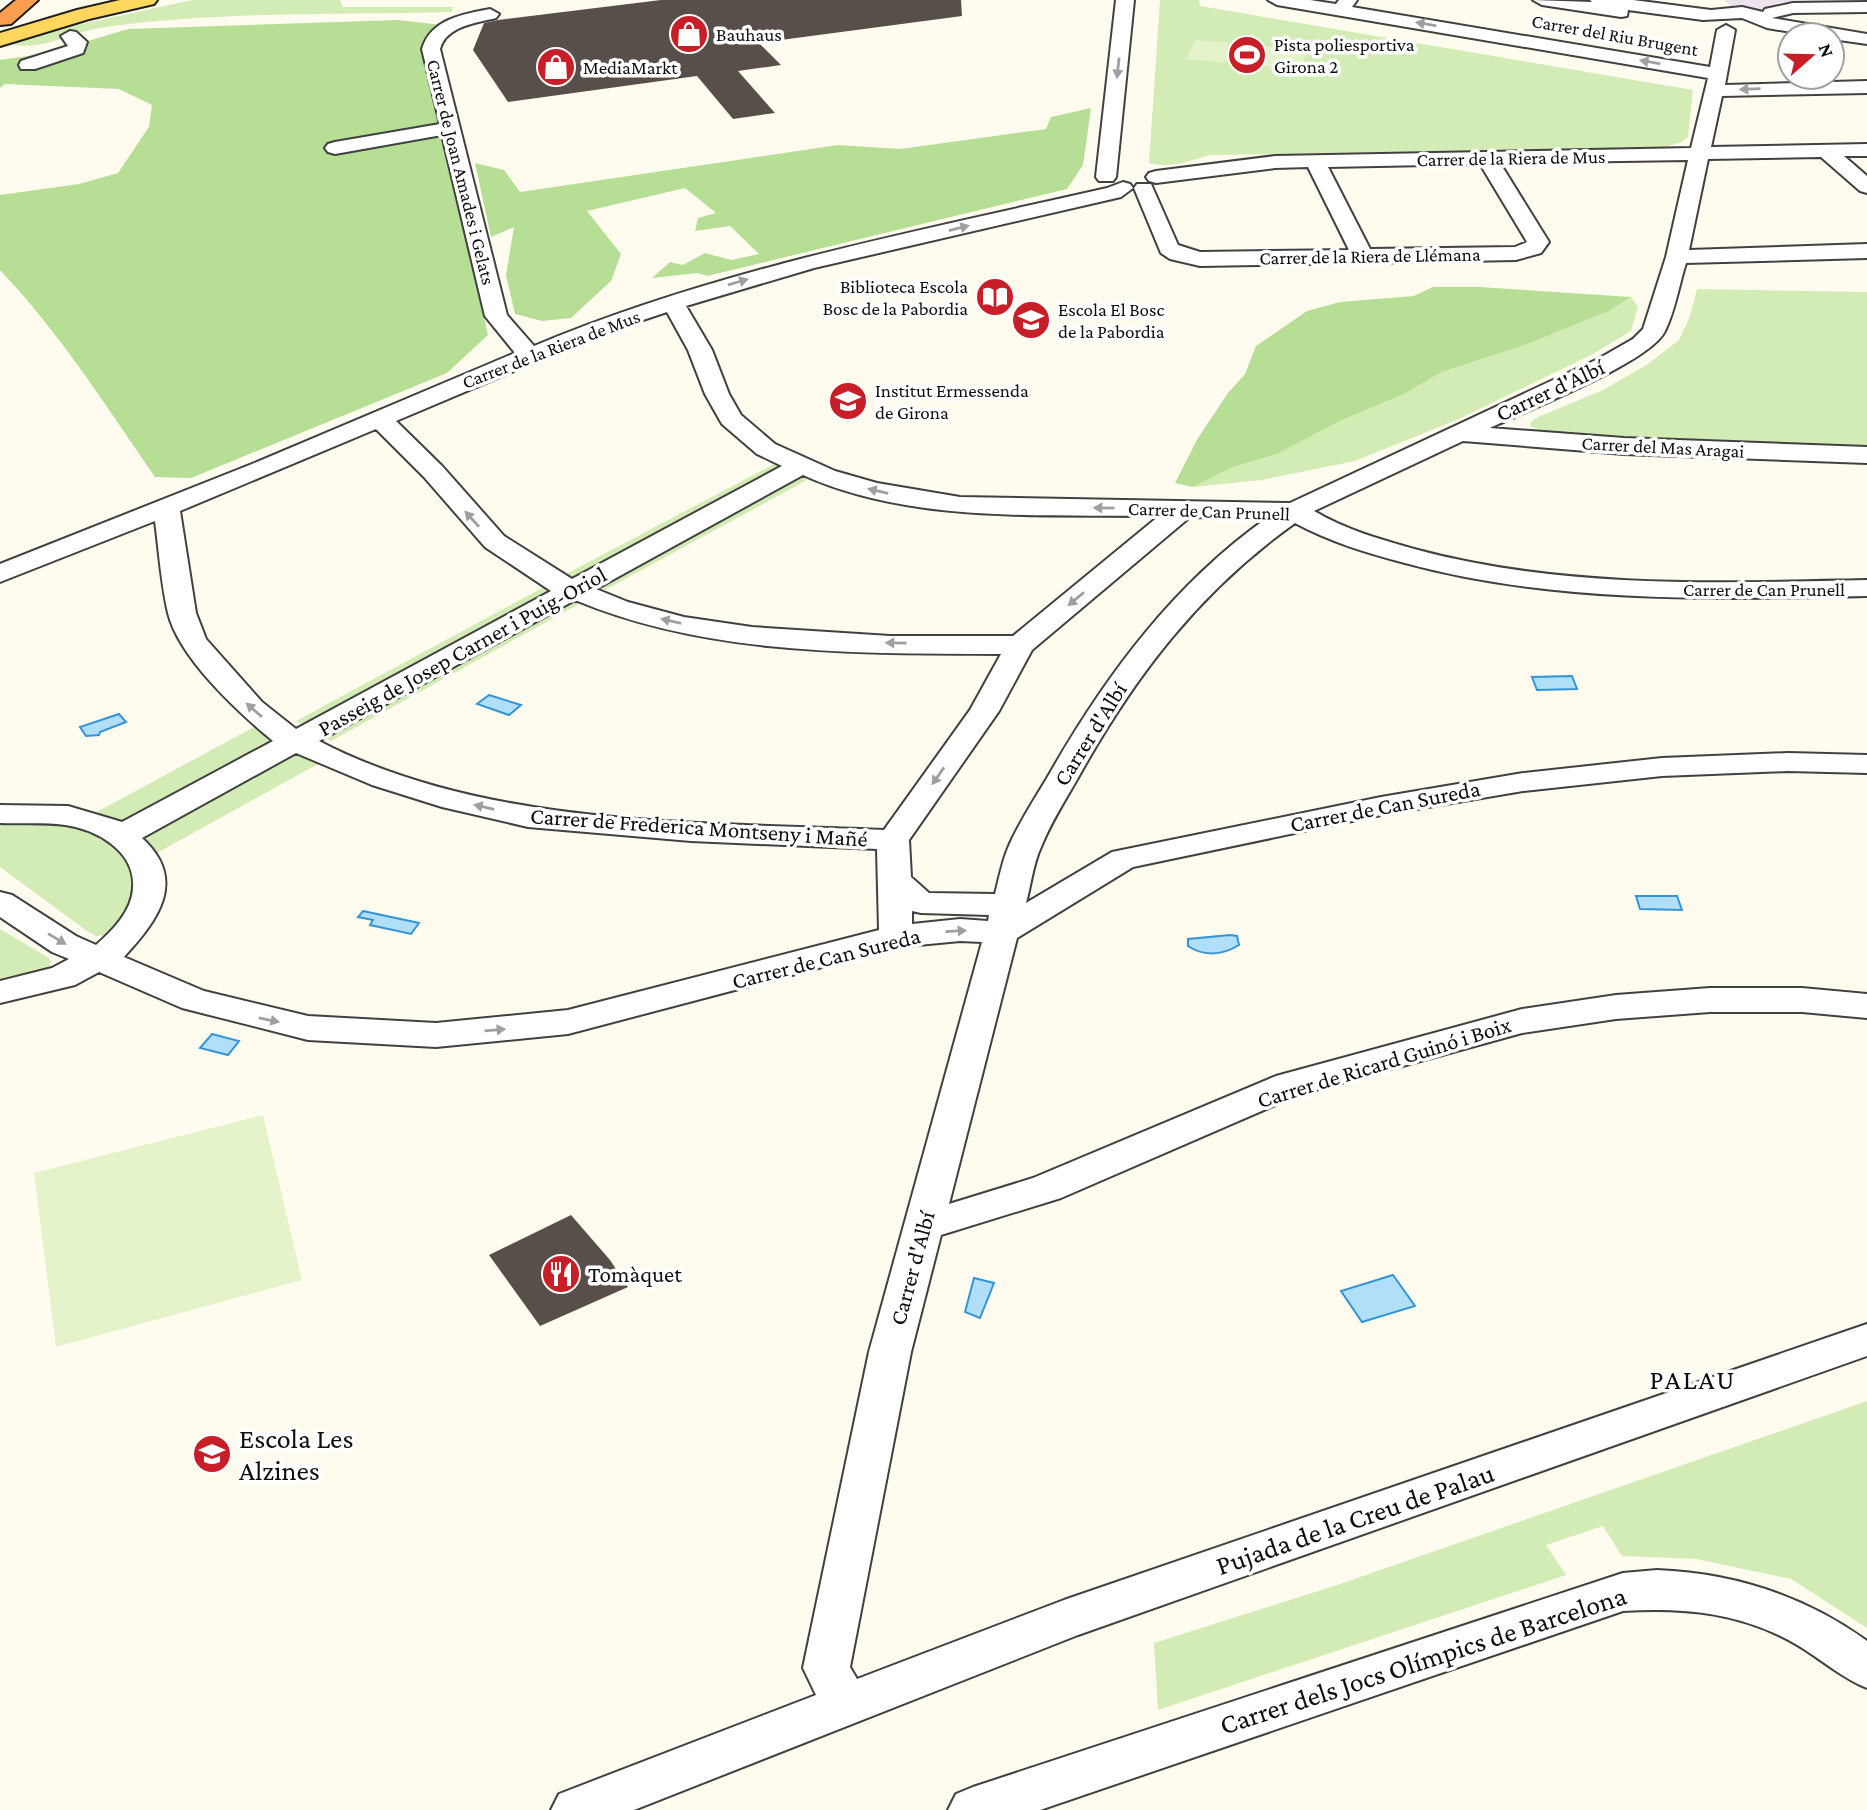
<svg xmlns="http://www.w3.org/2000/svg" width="1867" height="1810" viewBox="0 0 1867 1810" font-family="'Crimson Pro',serif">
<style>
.industrial{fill:#ece2ed}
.green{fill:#d3ecb6}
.forest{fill:#b6de95}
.pitch{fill:#e4f3c9}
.water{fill:#b1dffa;stroke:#3395d5;stroke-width:2}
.building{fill:#584f4a}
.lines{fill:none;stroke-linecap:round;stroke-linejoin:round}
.minor-casing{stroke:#414141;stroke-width:4}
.major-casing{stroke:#1f1f1f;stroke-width:4}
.highway-casing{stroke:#1f1f1f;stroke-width:4}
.minor{fill:#fff;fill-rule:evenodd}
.major{fill:#ffd75f;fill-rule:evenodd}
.highway{fill:#fc9e50;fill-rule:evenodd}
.oneway{fill:#9f9f9f}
.labels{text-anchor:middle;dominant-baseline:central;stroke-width:7;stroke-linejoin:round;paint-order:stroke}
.far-poi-label{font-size:19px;fill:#0e0e0e;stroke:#fff;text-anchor:start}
.far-street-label{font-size:19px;fill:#0e0e0e;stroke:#fff}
.street-label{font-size:23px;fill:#0e0e0e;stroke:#fff}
.poi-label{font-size:23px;fill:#0e0e0e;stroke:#fff;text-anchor:start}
.near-neighbourhood-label{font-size:28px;letter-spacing:2px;fill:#0e0e0e;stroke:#fff}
.near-poi-label{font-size:28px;fill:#0e0e0e;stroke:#fff;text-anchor:start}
.near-street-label{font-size:28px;fill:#0e0e0e;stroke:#fff}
</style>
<rect width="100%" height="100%" fill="#fffcef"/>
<!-- industrial -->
<path class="industrial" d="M1724 0H1867V10L1760 13 1731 7Z"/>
<!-- green -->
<g class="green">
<path d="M192 0H340L343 7H453L452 12C336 15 213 11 100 28 72 32 39 52 12 44L63 28Z"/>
<path d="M1160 0H1199L1200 6 1693 90 1688 137 1682 142 1658 149 1210 155C1190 161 1170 169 1149 163Z"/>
<path d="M1697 289 1867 292V446L1547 433 1530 426 1531 422 1538 417 1603 390 1648 364 1679 340 1690 316Z"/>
<path d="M1631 297 1638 307 1631 331 1593 354 1459 419 1355 461 1262 480 1193 487 1233 467 1277 454 1340 421 1404 394 1442 372 1525 345 1609 311Z"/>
<path d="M774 464 807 480 605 590 566 574Z"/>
<path d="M544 587 581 603 331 741 296 721Z"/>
<path d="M254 727 318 764 153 855 93 814Z"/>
<path d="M0 822C43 823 103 821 129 862 135 871 135 888 137 899L110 935 96 936 87 931 0 867Z"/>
<path d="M0 929 49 958 51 962 48 969 0 983Z"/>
<path d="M1867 1401V1628L1791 1579 1696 1559 1622 1556 1603 1526 1546 1545 1566 1575 1158 1710 1154 1643 1337 1585Z"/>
</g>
<!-- forest -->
<g class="forest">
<path d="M398 20 442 25 424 41C442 140 467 237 488 335L447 373 191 478 155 477C106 406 60 333 0 270V195L79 184 118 173 149 127 152 105 119 89 5 84 0 88V60L48 53 128 29Z"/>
<path d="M1091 108 1083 165 1067 189 707 276 698 273 652 278 670 262 683 265 705 253 731 260 759 254 730 226 695 231 698 218 716 213 685 188 587 211 621 254 611 281 571 318 542 321 515 314 506 275 514 227 491 237 475 163 504 170 520 192 838 145 900 149 1046 129 1051 117Z"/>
<path d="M1433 287H1479L1631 297 1609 311 1525 345 1442 372 1404 394 1340 421 1277 454 1233 467 1193 487 1175 483 1198 438 1228 393 1245 374 1256 346 1307 311 1340 302 1414 296Z"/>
</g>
<!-- pitch -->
<g class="pitch">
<path d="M1196 40 1308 50 1300 69 1186 59Z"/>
<path d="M263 1115 302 1280 56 1347 34 1173Z"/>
</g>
<!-- water -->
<g class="water">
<path d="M1572 676 1577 689 1537 690 1532 677Z"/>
<path d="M489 695 521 705 509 715 477 704Z"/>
<path d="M119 714 126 722 100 732 99 735 86 736 80 727Z"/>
<path d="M1636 896H1677L1682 910 1640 909Z"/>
<path d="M363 911 419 923 411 934 370 925 373 920 358 917Z"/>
<path d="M1230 935 1237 936 1239 945C1223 955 1204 957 1188 946V939Z"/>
<path d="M212 1034 239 1041 228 1055 200 1048Z"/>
<path d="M1393 1275 1415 1306 1362 1322 1341 1291Z"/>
<path d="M974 1278 994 1283 980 1318 965 1312Z"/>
</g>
<!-- building -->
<g class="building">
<path d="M661 0H961L962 16 759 43 781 65 738 71 775 113 733 119 697 76 508 102 473 50 484 23 498 20Z"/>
<path d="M571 1215 610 1260 628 1287 540 1326 489 1255Z"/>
</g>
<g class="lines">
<defs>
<g id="minor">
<path d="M1116 0H1134L1116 177 1113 181H1099L1096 177Z"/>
<path d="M1268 0H1310L1336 4 1339 0H1357L1352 7 1710 67 1717 30 1726 25 1735 30 1725 85 1867 81V93L1722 96 1711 147 1867 144V156H1844L1867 176V193L1860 191 1821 157 1708 159 1689 250 1867 244V258L1686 263C1679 285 1675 311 1665 331 1651 362 1525 411 1490 428L1624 438 1867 447V463L1624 454 1463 441 1314 511C1346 530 1382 540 1418 550 1564 589 1717 583 1867 580V596C1712 599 1556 604 1405 563 1367 553 1330 542 1295 523 1200 591 1136 674 1079 776 1066 799 1051 822 1041 847 1033 864 1031 885 1026 903L1112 852 1381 797 1523 773 1662 758 1788 753 1867 755V773L1788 771 1662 776 1523 791 1381 815 1133 867 1017 938 949 1204 1033 1178 1276 1076 1522 1009 1616 995 1710 988H1802L1867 994V1018L1802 1012H1710L1616 1019 1522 1033 1301 1094 1061 1198 941 1235 911 1352 850 1667 857 1679 1064 1600 1867 1324V1356L1078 1635 634 1810H551L559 1794 816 1695 803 1668 869 1352 982 942 960 941 898 947 568 1034 436 1047 308 1040 182 1008 99 972 75 985 0 1003V981L52 968 69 959 52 952 0 917V892L12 895 76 936 96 945C112 931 132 911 133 888 136 851 96 829 65 825 44 822 21 824 0 823V805L68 806 122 822 273 741C238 712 179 658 168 613 161 583 159 551 155 521L0 582V564L252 464 515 353 485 316 442 135 335 154 328 152 325 148 328 144 335 142 440 124 422 49C431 19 463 14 490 9L499 14 496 18C476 23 446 26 440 49L507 315 534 346C718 269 914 232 1107 188L1123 182 1130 184 1133 188 1121 197 814 268 686 306 712 350 729 394 741 415 775 444 835 471 877 483 960 497 1290 503 1598 359 1633 339 1643 329 1666 257 1688 160 1500 163 1549 242 1541 253 1516 260 1200 266 1170 259 1161 253 1134 188 1137 184H1151L1178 245 1200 252 1349 250 1308 167 1275 168 1156 183 1149 181 1146 177 1149 173 1156 171 1275 156 1691 148 1708 78 1277 5ZM1480 164 1527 242 1515 247 1370 249 1328 167ZM667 312 688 350 705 394 722 424 757 454 782 466 572 579 504 536 442 466 396 421 604 333ZM376 429 424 477 485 547 551 591 296 729 262 702 206 639 196 613 180 511ZM803 475C911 524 1043 514 1159 516L1013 636H890L752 627 684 617 628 602 596 589ZM1190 517 1267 518C1174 584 1106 675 1050 773 1036 797 1019 822 1008 848 1002 862 999 879 995 894L929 893 911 877 909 840 999 711 1032 650ZM575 600C709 656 858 653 1001 654L970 710 884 830C700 822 486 828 319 741ZM296 753 372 785 442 807 528 827 691 841 877 849 879 930 568 1010 436 1023 308 1016 204 991 124 957C158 920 188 880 142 838ZM912 911 921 913 989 915 988 921 960 919 912 924Z"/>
<path d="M1533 0 1592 2 1590 0H1633L1711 10 1742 7 1763 12 1765 9 1793 3 1867 2V12L1793 13 1772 18 1867 34V44L1832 39V35H1809L1767 28 1742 18 1703 20 1628 10 1627 16 1621 17 1542 5Z"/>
<path d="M70 31 76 32 87 42 83 53 35 69H21L19 65 21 61 68 46 61 36Z"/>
<path d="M1657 1570C1733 1573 1805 1596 1867 1641V1688C1842 1678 1822 1660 1799 1646 1744 1613 1685 1607 1623 1611L1040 1810H948L956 1794 973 1787 1623 1573Z"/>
</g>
<path id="major" d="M120 0H157L154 4 89 19 0 46V33L77 10Z"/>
<path id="highway" d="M16 0H38L11 24 0 25V13Z"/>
</defs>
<!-- minor casing -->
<use href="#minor" class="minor-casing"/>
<!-- major casing -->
<use href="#major" class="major-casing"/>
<!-- highway casing -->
<use href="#highway" class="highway-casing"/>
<!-- minor -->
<use href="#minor" class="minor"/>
<!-- major -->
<use href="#major" class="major"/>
<!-- highway -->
<use href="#highway" class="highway"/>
</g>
<!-- one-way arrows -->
<defs><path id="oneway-solid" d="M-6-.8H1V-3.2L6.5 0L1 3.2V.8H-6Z" transform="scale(1.75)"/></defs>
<g class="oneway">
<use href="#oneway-solid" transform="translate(1426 24) rotate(-170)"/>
<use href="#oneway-solid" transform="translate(1650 62) rotate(-170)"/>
<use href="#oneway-solid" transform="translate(1118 68) rotate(96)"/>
<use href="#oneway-solid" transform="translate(1750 89) rotate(178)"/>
<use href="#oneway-solid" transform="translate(959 228) rotate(-14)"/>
<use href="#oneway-solid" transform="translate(738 282) rotate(-16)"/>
<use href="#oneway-solid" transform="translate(878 491) rotate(-167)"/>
<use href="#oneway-solid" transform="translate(1104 508) rotate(-179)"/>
<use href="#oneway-solid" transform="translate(472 519) rotate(-132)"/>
<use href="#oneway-solid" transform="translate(1076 599) rotate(140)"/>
<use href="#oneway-solid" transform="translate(671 621) rotate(-167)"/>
<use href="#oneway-solid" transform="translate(896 643) rotate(-179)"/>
<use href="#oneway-solid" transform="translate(254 710) rotate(-139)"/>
<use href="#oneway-solid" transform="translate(938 776) rotate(125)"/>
<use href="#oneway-solid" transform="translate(484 807) rotate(-167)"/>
<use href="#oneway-solid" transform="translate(956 931) rotate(-3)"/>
<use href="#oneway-solid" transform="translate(57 939) rotate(31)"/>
<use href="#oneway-solid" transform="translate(269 1020) rotate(12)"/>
<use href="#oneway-solid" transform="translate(495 1030) rotate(-5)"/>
</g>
<!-- icons -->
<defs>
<symbol id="shop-disc" viewBox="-11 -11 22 22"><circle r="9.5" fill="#c71e27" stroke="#fff"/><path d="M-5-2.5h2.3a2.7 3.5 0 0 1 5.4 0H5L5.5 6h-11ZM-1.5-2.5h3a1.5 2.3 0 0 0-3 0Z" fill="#fff"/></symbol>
<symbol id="stadium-disc" viewBox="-11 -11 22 22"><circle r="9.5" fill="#c71e27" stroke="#fff"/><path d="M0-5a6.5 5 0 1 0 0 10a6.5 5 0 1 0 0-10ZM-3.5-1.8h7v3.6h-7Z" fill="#fff"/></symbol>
<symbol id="library-disc" viewBox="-11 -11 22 22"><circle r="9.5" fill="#c71e27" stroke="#fff"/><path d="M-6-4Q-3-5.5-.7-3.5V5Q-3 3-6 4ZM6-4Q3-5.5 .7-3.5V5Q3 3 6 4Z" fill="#fff"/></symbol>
<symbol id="school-disc" viewBox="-11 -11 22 22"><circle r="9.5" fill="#c71e27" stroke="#fff"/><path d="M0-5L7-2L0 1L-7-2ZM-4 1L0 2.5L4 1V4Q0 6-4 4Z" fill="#fff"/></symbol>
<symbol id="restaurant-disc" viewBox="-11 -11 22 22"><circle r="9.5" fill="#c71e27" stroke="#fff"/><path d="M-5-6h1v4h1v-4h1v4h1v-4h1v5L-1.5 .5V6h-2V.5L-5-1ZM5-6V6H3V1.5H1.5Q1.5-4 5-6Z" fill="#fff"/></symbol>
</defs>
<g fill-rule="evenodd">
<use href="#shop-disc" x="667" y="12" width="44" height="44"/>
<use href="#stadium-disc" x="1225" y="33" width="44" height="44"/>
<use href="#shop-disc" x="534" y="45" width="44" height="44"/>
<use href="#library-disc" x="973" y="275" width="44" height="44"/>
<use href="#school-disc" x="1009" y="298" width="44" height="44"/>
<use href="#school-disc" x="826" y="379" width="44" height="44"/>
<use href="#restaurant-disc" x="539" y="1252" width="44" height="44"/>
<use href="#school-disc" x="190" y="1432" width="44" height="44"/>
</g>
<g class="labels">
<!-- far-poi labels -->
<g class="far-poi-label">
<text x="716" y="34">Bauhaus</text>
<text x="1274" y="44">Pista poliesportiva<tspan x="1274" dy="22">Girona 2</tspan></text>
<text x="583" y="67">MediaMarkt</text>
<text x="968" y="286" text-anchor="end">Biblioteca Escola<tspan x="968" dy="22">Bosc de la Pabordia</tspan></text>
<text x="1058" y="309">Escola El Bosc<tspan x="1058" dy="22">de la Pabordia</tspan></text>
<text x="875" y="390">Institut Ermessenda<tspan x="875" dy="22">de Girona</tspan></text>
</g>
<!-- far-street labels -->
<g class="far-street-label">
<text transform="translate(1615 35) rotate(10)">Carrer del Riu Brugent</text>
<text transform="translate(1511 158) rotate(-1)">Carrer de la Riera de Mus</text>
<text transform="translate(461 172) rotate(76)">Carrer de Joan Amades i Gelats</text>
<text transform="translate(1370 256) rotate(-1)">Carrer de la Riera de Llémana</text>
<text transform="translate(551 349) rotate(-21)">Carrer de la Riera de Mus</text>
<text transform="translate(1663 447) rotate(3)">Carrer del Mas Aragai</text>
<text transform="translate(1209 511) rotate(2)">Carrer de Can Prunell</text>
<text x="1764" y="589">Carrer de Can Prunell</text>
</g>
<!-- street labels -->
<g class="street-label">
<text transform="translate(1550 390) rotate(-25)">Carrer d'Albí</text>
<text transform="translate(462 651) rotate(-29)">Passeig de Josep Carner i Puig-Oriol</text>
<text transform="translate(1090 734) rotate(-58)">Carrer d'Albí</text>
<text transform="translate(1385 806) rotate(-11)">Carrer de Can Sureda</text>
<text transform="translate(699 827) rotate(4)">Carrer de Frederica Montseny i Mañé</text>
<text transform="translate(826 958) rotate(-14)">Carrer de Can Sureda</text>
<text transform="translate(1384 1062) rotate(-17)">Carrer de Ricard Guinó i Boix</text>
<text transform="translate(912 1268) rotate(-75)">Carrer d'Albí</text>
</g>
<!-- poi labels -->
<g class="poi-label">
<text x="588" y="1274">Tomàquet</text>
</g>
<!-- near-neighbourhood labels -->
<g class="near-neighbourhood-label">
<text x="1693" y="1379">PALAU</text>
</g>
<!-- near-poi labels -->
<g class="near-poi-label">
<text x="239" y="1438">Escola Les<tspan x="239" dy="32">Alzines</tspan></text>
</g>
<!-- near-street labels -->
<g class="near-street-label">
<text transform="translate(1355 1519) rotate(-19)">Pujada de la Creu de Palau</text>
<text transform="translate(1423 1660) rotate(-18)">Carrer dels Jocs Olímpics de Barcelona</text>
</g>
</g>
<!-- north arrow -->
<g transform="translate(1811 56) rotate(70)"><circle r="33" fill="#ffffff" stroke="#9f9f9f" stroke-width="2"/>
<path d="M0-5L12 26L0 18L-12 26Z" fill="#c71e27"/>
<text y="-10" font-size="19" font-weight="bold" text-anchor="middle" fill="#0e0e0e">N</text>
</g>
</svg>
